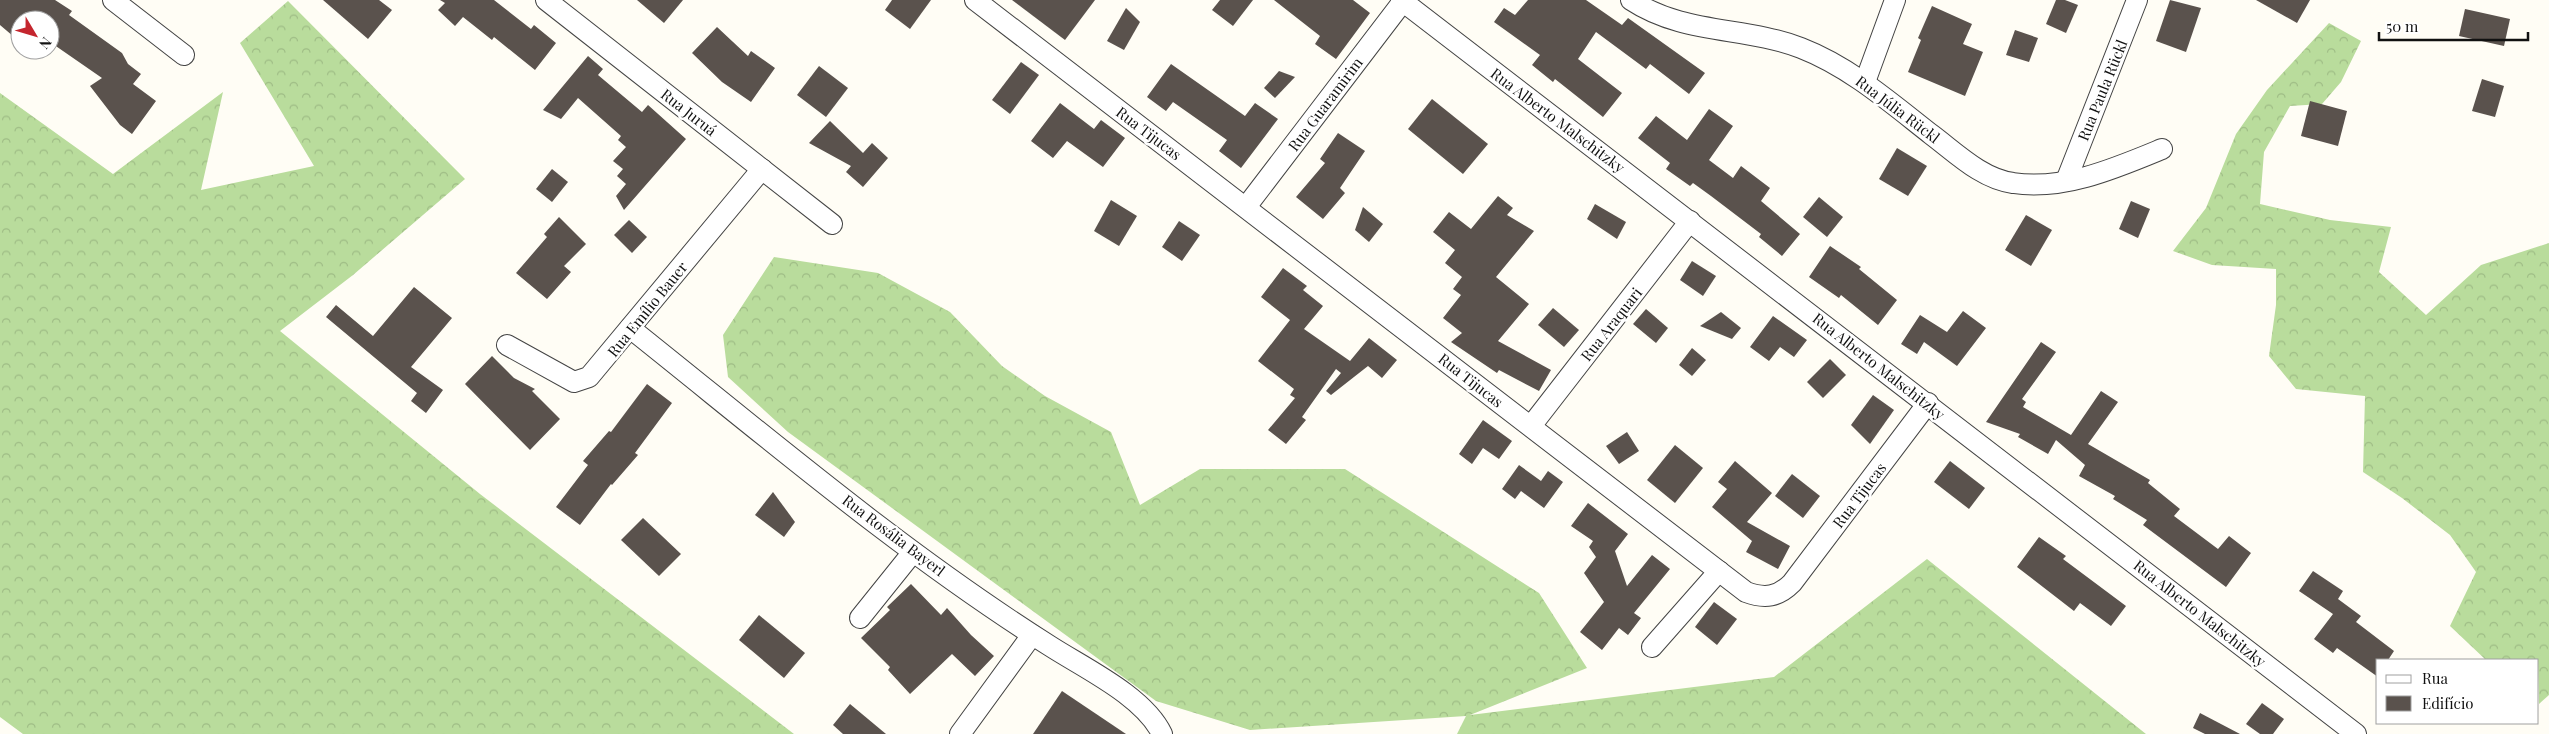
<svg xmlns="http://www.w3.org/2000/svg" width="2549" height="734" viewBox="0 0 2549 734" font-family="'Playfair Display',serif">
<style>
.forest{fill:url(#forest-crowns)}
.building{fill:#5a524d}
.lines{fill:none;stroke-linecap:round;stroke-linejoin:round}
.minor-casing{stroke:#444;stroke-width:22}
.minor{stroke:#fff;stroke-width:20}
.labels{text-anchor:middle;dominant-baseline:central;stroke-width:5;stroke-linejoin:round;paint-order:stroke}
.street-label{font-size:15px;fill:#111;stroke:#fff}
</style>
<defs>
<pattern id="forest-crowns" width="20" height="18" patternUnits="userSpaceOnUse" patternTransform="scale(1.25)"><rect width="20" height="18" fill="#b9dc9c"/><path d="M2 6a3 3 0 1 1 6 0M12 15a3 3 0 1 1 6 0" fill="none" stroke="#9ebc85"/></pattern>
</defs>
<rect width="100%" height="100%" fill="#fffdf5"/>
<!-- forest -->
<g class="forest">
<path d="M288 1 465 179 353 275 280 331 480 494 794 734H23L0 717V93L113 174 223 92 201 190 314 166 240 43Z"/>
<path d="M2329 23 2361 41 2341 82 2322 104 2290 106 2264 152 2260 204 2330 220 2391 227 2379 272 2426 315 2481 265 2549 243V695L2539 704 2538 660H2486L2450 626 2476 572 2450 535 2402 498 2363 472 2365 396 2296 389 2269 356 2276 305V269L2212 265 2173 251 2206 208 2236 134 2267 90Z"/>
<path d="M774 257 878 273 950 312 1002 366 1045 396 1111 432 1140 505 1200 469H1345L1539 593 1587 668 1470 715 1774 677 1927 559 2146 734H1457L1466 716 1250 730 1156 701 788 432 728 377 723 335Z"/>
</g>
<!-- building -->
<g class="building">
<path d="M0 0H55L72 11 69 15 122 53 128 64 141 74 133 84 156 101 132 134 120 125 90 86 102 78 50 42V20H20V42L0 25Z"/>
<path d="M323 0H379L392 10 368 39Z"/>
<path d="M440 0H494L531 29 534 25 556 43 535 70 494 37 492 40 463 17 455 26 438 10 445 3Z"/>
<path d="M637 0H683L664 23Z"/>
<path d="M892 0H931L910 29 885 10Z"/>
<path d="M1012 0H1095L1065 40Z"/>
<path d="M1220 0H1253L1233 26 1212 10Z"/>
<path d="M1274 0H1353L1370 13 1336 59 1315 44 1320 36Z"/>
<path d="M1528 0H1586L1622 25 1628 18 1705 73 1689 94 1650 64 1646 69 1596 32 1578 59 1622 93 1603 117 1555 79 1553 82 1532 65 1540 55 1494 22 1504 8 1515 15Z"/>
<path d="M2056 0H2065L2078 5 2066 33 2046 24Z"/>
<path d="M2170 0 2201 8 2186 52 2156 41Z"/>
<path d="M2256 0H2310L2297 23Z"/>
<path d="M1932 6 1972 24 1963 44 1983 52 1965 96 1908 72 1921 40 1918 38Z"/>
<path d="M1126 8 1140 22 1124 50 1107 41Z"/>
<path d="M2465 9 2510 19 2504 46 2459 36Z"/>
<path d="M717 27 748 56 751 51 775 68 751 102 722 82 692 53Z"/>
<path d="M2015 30 2038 38 2029 62 2006 55Z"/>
<path d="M588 56 603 69 598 75 642 112 648 105 686 139 624 210 616 196 626 184 617 176 623 169 613 161 626 147 618 140 621 136 578 98 561 119 543 110Z"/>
<path d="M1021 62 1039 75 1010 114 992 100Z"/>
<path d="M1171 64 1245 116 1255 103 1278 119 1241 168 1219 151 1227 140 1173 102 1166 111 1147 97Z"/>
<path d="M819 66 848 88 826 117 797 95Z"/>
<path d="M1279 71 1295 77 1275 98 1264 88Z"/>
<path d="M2482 79 2504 86 2495 117 2472 111Z"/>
<path d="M1432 99 1488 144 1463 174 1408 129Z"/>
<path d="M2310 101 2347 111 2338 146 2301 136Z"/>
<path d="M1060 103 1094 129 1101 120 1125 138 1103 167 1067 141 1053 158 1031 141Z"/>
<path d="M1709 109 1733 126 1709 160 1733 178 1741 166 1770 188 1761 201 1800 234 1782 256 1759 237 1761 234 1711 196 1693 183 1690 186 1666 169 1670 163 1638 138 1656 116 1687 140Z"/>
<path d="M830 121 863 153 872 143 888 158 863 187 846 172 851 166 809 143Z"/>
<path d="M1338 133 1365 151 1340 188 1345 193 1323 219 1296 197 1325 163 1320 159Z"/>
<path d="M1897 148 1927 166 1908 196 1879 179Z"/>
<path d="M552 169 568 182 552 202 536 189Z"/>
<path d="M1498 196 1513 208 1507 215 1534 231 1496 277 1529 304 1498 341 1551 370 1539 391 1499 370 1497 373 1451 342 1462 333 1443 318 1461 295 1453 289 1462 277 1445 263 1455 250 1433 232 1449 212 1471 229Z"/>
<path d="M1819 197 1843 217 1827 237 1803 217Z"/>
<path d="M1111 200 1137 216 1119 246 1094 231Z"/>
<path d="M2131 201 2150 209 2138 238 2119 229Z"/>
<path d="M1595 204 1626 222 1617 239 1587 219Z"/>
<path d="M1363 207 1383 224 1369 242 1355 230Z"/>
<path d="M2026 215 2052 230 2031 266 2005 250Z"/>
<path d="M559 217 586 244 564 266 571 272 547 299 516 273 547 237 544 234Z"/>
<path d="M629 220 647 237 632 253 614 235Z"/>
<path d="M1179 221 1200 235 1182 261 1162 247Z"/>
<path d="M1830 246 1861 267 1859 269 1897 300 1878 325 1841 295 1839 298 1809 277Z"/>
<path d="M1692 261 1716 276 1703 296 1680 280Z"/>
<path d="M1283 268 1307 286 1303 290 1323 306 1304 329 1350 361 1369 338 1397 360 1382 378 1368 366 1331 395 1326 391 1341 373 1336 369 1302 417 1306 420 1286 444 1268 430 1295 398 1290 395 1294 389 1258 361 1290 320 1261 297Z"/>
<path d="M414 287 452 318 411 367 443 390 426 413 411 401 417 393 326 317 336 305 373 336Z"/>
<path d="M1553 308 1579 330 1564 347 1538 325Z"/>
<path d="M1646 309 1668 328 1656 343 1633 324Z"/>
<path d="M1963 311 1986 328 1957 366 1924 342 1917 354 1901 344 1920 315 1947 332Z"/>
<path d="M1721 312 1741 328 1732 339 1700 326Z"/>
<path d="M1773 316 1807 340 1794 357 1780 347 1769 361 1750 347Z"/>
<path d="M2041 342 2056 352 2022 399 2026 402 2023 407 2071 435 2101 391 2118 402 2088 444 2150 480 2148 483 2180 509 2174 516 2218 549 2229 536 2251 553 2226 587 2143 525 2147 520 2113 499 2115 496 2079 476 2085 465 2056 440 2048 454 2018 437 2020 434 1986 422Z"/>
<path d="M1692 348 1706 360 1692 376 1679 365Z"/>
<path d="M492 356 514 378 535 389 532 391 560 419 530 450 465 384Z"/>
<path d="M1830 359 1846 375 1823 398 1807 382Z"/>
<path d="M647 384 672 403 635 453 638 455 612 485 611 484 580 525 556 507 588 465 583 461 609 431 611 432Z"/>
<path d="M1873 395 1894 410 1870 444 1851 425Z"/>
<path d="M1483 420 1512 441 1499 459 1483 448 1472 464 1459 454Z"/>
<path d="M1627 432 1639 451 1619 464 1606 446Z"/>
<path d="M1675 445 1703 468 1675 503 1647 480Z"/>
<path d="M1735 461 1772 493 1747 522 1790 546 1778 569 1746 552 1752 541 1712 507 1727 489 1718 482Z"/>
<path d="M1950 461 1985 488 1969 509 1934 482Z"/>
<path d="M1519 465 1541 481 1548 471 1563 482 1544 508 1521 491 1515 499 1502 489Z"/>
<path d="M1792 474 1820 496 1803 518 1775 496Z"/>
<path d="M773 492 795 522 784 537 755 515Z"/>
<path d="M1588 503 1628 534 1615 551 1627 586 1652 555 1670 569 1634 613 1641 618 1628 635 1619 628 1602 650 1580 632 1604 602 1584 573 1596 557 1589 547 1593 541 1571 526Z"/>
<path d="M643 518 681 554 659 576 621 540Z"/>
<path d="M2039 537 2066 556 2063 559 2126 606 2111 626 2080 603 2074 611 2017 567Z"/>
<path d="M2313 571 2343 591 2338 599 2361 616 2356 622 2394 651 2388 660H2378V677L2337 648 2333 653 2314 639 2333 614 2299 591Z"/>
<path d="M911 584 941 615 947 608 971 635 994 656 975 676 952 654 910 694 888 670 890 667 861 638 890 610 887 607Z"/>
<path d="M1714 602 1737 619 1717 645 1695 627Z"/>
<path d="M759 615 805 653 784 678 739 640Z"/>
<path d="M1062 691 1126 734H1033Z"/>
<path d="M2262 703 2284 719 2273 734H2260L2246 724Z"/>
<path d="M850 704 886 734H843L833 725Z"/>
<path d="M2200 713 2240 734H2205L2193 728Z"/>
</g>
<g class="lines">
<defs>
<g id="minor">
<path d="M113 0 184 55"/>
<path d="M546 0 832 224"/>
<path d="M975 0 1746 592C1765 599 1778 597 1792 583L1928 403"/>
<path d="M1401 0 2356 734"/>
<path d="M1631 0C1684 35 1744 26 1801 48 1850 67 1891 103 1932 135 1956 153 1982 179 2013 183 2063 191 2116 168 2162 149"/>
<path d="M1865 82 1895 0"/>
<path d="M2066 181 2137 0"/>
<path d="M1246 207 1404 0"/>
<path d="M630 328C767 437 901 552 1050 646 1084 668 1144 696 1162 734"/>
<path d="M507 345 574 382 589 377 762 169"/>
<path d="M1531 426 1690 221"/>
<path d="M860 618 913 552"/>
<path d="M1652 647 1719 571"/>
<path d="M960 734 1032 635"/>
</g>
</defs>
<!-- minor casing -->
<use href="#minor" class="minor-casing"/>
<!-- minor -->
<use href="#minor" class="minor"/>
</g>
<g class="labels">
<!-- street labels -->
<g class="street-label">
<text transform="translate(2102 90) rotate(-68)">Rua Paula Rückl</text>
<text transform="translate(1325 104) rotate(-53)">Rua Guaramirim</text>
<text transform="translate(1898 109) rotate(37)">Rua Júlia Rückl</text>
<text transform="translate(689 112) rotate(38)">Rua Juruá</text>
<text transform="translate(1558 120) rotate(37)">Rua Alberto Malschitzky</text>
<text transform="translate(1149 133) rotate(37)">Rua Tijucas</text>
<text transform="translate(647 309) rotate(-51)">Rua Emílio Bauer</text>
<text transform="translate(1611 324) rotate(-52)">Rua Araquari</text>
<text transform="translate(1879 366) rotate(38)">Rua Alberto Malschitzky</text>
<text transform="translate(1471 380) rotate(38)">Rua Tijucas</text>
<text transform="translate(1859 495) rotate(-53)">Rua Tijucas</text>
<text transform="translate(894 535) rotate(37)">Rua Rosália Bayerl</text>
<text transform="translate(2200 613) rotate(38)">Rua Alberto Malschitzky</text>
</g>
</g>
<!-- legend -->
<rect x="2376" y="659" width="162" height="65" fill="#ffffff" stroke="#a0a0a0"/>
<rect x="2386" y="675" width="25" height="8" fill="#ffffff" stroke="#a0a0a0"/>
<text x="2422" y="684" font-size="15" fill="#111111">Rua</text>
<rect x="2386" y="696" width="25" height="15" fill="#5a524d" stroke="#a0a0a0"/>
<text x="2422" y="709" font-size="15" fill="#111111">Edifício</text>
<!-- north arrow -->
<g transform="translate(35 35) rotate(128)"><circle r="24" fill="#ffffff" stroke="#a0a0a0"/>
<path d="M0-4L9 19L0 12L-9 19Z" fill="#c4262e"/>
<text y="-8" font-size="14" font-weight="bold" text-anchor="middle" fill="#111111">N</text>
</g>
<!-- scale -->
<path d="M2379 32v8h149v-8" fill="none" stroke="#111111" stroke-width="2.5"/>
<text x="2386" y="32" font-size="15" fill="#111111" stroke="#ffffff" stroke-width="4" paint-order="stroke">50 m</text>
</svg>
